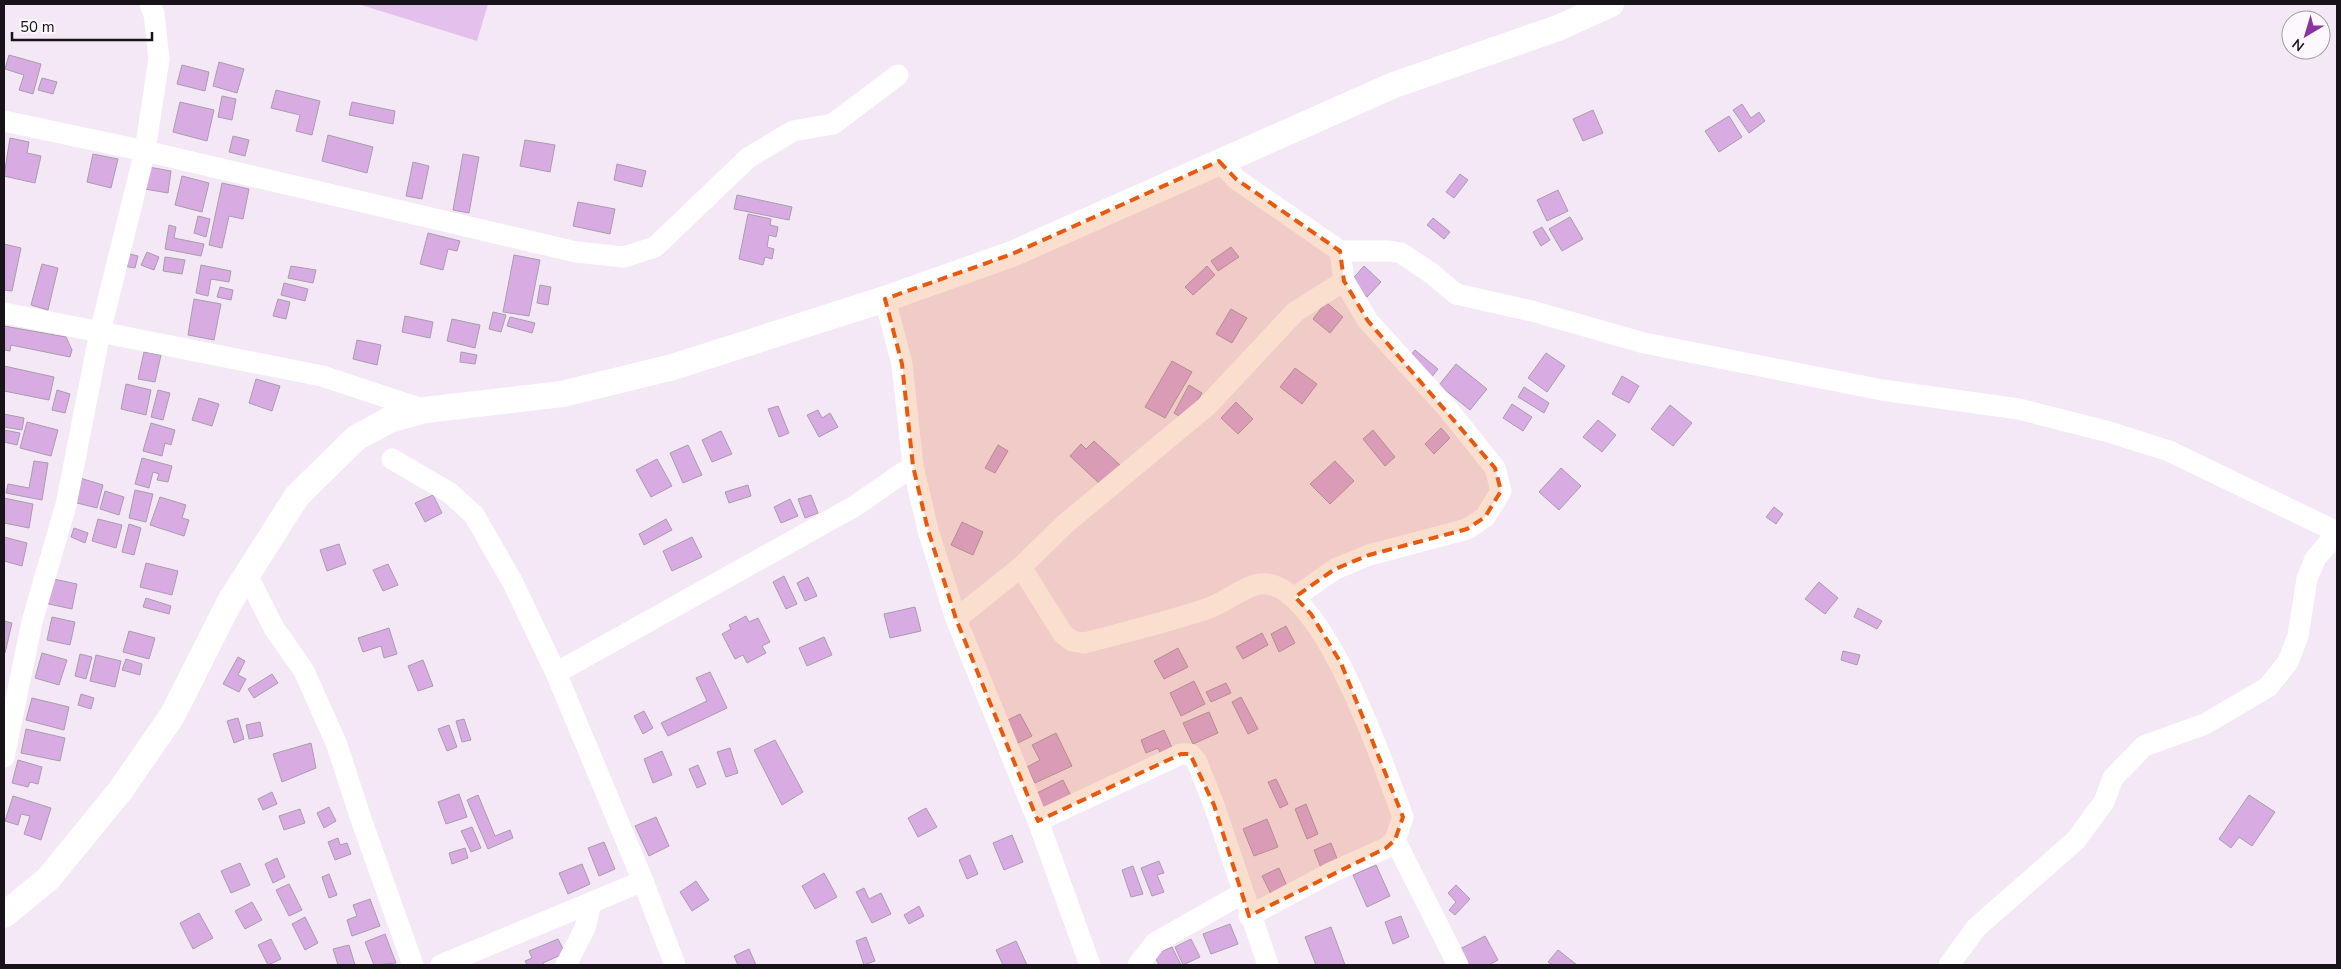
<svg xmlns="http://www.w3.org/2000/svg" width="2341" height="969" viewBox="0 0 2341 969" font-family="'Nunito Sans',sans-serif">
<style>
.green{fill:#e4c1ec}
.building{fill:#d8ace3;stroke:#a89dab}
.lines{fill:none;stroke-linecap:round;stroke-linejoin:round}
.minor{stroke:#fff;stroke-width:21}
.major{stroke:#fff;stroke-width:26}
.marked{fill:#e8590c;fill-opacity:0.2;stroke:#e8590c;stroke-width:4;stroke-dasharray:10 6;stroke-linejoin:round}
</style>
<rect width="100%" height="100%" fill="#f4e8f7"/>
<!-- green -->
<path class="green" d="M358 4H488L477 41Z"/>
<!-- building -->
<g class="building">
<path d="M9 55 41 64 33 94 19 90 24 75 5 69Z"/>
<path d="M219 62 244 69 237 93 213 86Z"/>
<path d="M182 65 209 72 205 91 177 84Z"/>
<path d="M42 78 57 82 53 94 38 90Z"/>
<path d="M276 90 320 101 312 135 296 131 300 115 271 108Z"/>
<path d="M222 96 236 99 232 120 218 117Z"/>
<path d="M180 102 214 110 207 141 173 132Z"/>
<path d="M352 102 395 111 393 124 349 115Z"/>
<path d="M1742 104 1751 118 1759 112 1765 121 1749 133 1733 110Z"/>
<path d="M1593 110 1603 133 1583 141 1573 119Z"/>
<path d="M1729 116 1742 137 1719 152 1705 131Z"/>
<path d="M328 135 373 147 367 173 322 161Z"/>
<path d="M233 136 249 140 245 156 229 152Z"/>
<path d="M10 138 29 142 27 153 41 156 35 183 4 176Z"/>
<path d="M525 140 555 145 550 172 520 166Z"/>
<path d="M93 154 118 159 111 188 87 182Z"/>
<path d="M463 154 479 157 469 213 453 210Z"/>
<path d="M413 162 429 166 422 199 406 196Z"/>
<path d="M617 164 646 171 642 187 614 180Z"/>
<path d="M143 166 171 171 168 193 139 188Z"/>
<path d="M1460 174 1468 180 1454 198 1446 192Z"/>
<path d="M182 176 209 183 202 212 175 205Z"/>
<path d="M222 183 249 189 243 219 229 216 222 248 209 245Z"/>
<path d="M1558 190 1568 211 1547 221 1537 200Z"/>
<path d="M737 195 792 207 789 220 734 209Z"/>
<path d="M578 202 615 209 610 234 573 226Z"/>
<path d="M748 214 771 219 770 225 778 227 776 237 769 235 767 247 774 249 772 259 765 257 763 265 739 259Z"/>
<path d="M198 216 210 219 206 237 194 233Z"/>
<path d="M1570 217 1583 239 1562 251 1549 229Z"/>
<path d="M1433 218 1450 232 1444 239 1427 225Z"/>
<path d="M169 225 176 227 174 238 204 244 201 256 165 249Z"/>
<path d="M1542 227 1550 240 1541 246 1533 232Z"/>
<path d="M428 233 460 241 457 251 448 249 443 270 420 264Z"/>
<path d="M4 244 21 248 12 291 4 290Z"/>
<path d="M1231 247 1239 257 1218 271 1211 261Z"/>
<path d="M147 252 159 257 154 270 141 265Z"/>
<path d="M126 253 138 256 135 268 123 266Z"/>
<path d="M514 255 540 260 529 316 503 312Z"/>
<path d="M165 257 185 260 182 274 163 271Z"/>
<path d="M42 264 58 268 48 310 31 305Z"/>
<path d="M201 265 231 271 229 282 211 279 208 296 196 293Z"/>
<path d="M291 266 316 270 313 283 288 278Z"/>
<path d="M1207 266 1215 275 1193 295 1185 287Z"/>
<path d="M1364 266 1381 282 1367 297 1350 282Z"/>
<path d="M284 283 308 289 305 301 281 295Z"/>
<path d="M540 285 551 287 548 305 537 303Z"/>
<path d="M220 287 233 290 231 300 217 297Z"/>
<path d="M194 299 221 304 214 340 188 335Z"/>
<path d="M278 299 290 302 286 319 273 316Z"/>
<path d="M1326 302 1343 317 1330 333 1313 319Z"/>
<path d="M1231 309 1247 318 1232 343 1216 334Z"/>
<path d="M493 312 506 315 501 332 489 329Z"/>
<path d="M405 316 433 322 430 338 402 332Z"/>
<path d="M510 317 535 323 532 333 507 326Z"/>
<path d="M452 319 480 325 475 348 447 341Z"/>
<path d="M4 326 66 337 72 350 70 357 11 345 10 351 4 350Z"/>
<path d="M357 340 381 345 377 365 353 359Z"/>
<path d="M1415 350 1438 369 1430 379 1407 361Z"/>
<path d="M144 352 161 355 155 382 138 379Z"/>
<path d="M461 352 477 355 475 364 460 362Z"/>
<path d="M1546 353 1565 366 1547 392 1528 378Z"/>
<path d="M1172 361 1192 372 1165 418 1145 407Z"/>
<path d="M1456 364 1487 389 1470 410 1439 385Z"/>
<path d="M4 366 54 377 49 400 4 391Z"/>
<path d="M1295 368 1317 384 1302 404 1280 387Z"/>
<path d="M1622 376 1639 386 1629 403 1612 394Z"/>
<path d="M256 379 280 386 272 411 249 403Z"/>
<path d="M126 384 151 390 146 415 121 409Z"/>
<path d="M1189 385 1202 393 1186 420 1174 413Z"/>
<path d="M1524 387 1549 403 1544 413 1518 397Z"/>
<path d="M57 390 70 394 65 413 52 410Z"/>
<path d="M158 390 170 393 163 420 151 417Z"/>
<path d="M199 398 219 404 212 426 192 420Z"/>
<path d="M1236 402 1253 419 1238 434 1221 418Z"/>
<path d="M1512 404 1532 417 1523 431 1503 418Z"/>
<path d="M1670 405 1692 423 1673 446 1651 429Z"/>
<path d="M778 406 789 433 779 437 768 409Z"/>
<path d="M818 410 822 418 830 413 838 427 819 437 807 415Z"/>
<path d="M4 414 24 418 22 430 4 427Z"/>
<path d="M1598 420 1616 435 1602 452 1583 437Z"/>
<path d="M27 422 58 430 51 456 20 448Z"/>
<path d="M151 423 175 430 171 445 165 443 162 456 143 451Z"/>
<path d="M1441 428 1450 438 1434 454 1425 444Z"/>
<path d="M4 430 20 433 17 445 4 442Z"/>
<path d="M1373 430 1395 457 1385 466 1363 439Z"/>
<path d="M721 431 732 454 712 462 702 440Z"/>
<path d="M1094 441 1120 465 1101 485 1070 456 1081 444 1086 449Z"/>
<path d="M688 445 702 475 683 483 670 453Z"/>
<path d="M998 445 1008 451 995 473 985 468Z"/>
<path d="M142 458 172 466 168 482 157 480 159 474 153 472 149 488 135 484Z"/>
<path d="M657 459 672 486 651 497 636 470Z"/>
<path d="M34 461 48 463 42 500 6 493 8 484 29 488Z"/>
<path d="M1335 461 1354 481 1330 504 1310 484Z"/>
<path d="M1561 468 1581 486 1559 510 1539 492Z"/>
<path d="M80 478 103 485 97 508 73 502Z"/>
<path d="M748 485 751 496 729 503 725 492Z"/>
<path d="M135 490 153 494 146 522 129 518Z"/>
<path d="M105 491 124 497 119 515 100 509Z"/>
<path d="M433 495 442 513 425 522 415 503Z"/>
<path d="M811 495 818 513 805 518 798 499Z"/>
<path d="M160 497 186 505 182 518 189 520 184 536 150 525Z"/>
<path d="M4 498 33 504 29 528 4 523Z"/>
<path d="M790 499 798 516 781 523 774 507Z"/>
<path d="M1774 507 1783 514 1776 524 1766 517Z"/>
<path d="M98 519 122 525 116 548 92 541Z"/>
<path d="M666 519 672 530 644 545 639 534Z"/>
<path d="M962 522 983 532 973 555 951 545Z"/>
<path d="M129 524 141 528 134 555 122 552Z"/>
<path d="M74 528 88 533 85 543 71 537Z"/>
<path d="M4 537 27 543 22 566 4 561Z"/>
<path d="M692 537 702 557 672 571 663 551Z"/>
<path d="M339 544 346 564 327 571 320 550Z"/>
<path d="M146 563 178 571 172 595 140 587Z"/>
<path d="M388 564 398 585 383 591 373 570Z"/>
<path d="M784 576 797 604 786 609 773 582Z"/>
<path d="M808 577 817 596 805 601 797 583Z"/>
<path d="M49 578 77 584 72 609 44 603Z"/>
<path d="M1819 582 1838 598 1825 614 1805 599Z"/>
<path d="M146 598 171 606 169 614 143 607Z"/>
<path d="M915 607 921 631 890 638 884 614Z"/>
<path d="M1858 608 1882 621 1877 629 1854 617Z"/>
<path d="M746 616 749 622 758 618 770 642 762 646 766 653 747 663 743 655 735 659 722 634 731 629 729 625Z"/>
<path d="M52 617 75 622 70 645 47 640Z"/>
<path d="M4 621 12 623 5 653 4 652Z"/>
<path d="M1286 626 1295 643 1279 652 1271 634Z"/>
<path d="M389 628 397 654 384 658 381 646 363 652 358 638Z"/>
<path d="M129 631 155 638 149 659 123 652Z"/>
<path d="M1262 633 1268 645 1243 659 1236 647Z"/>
<path d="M824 637 832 655 807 666 799 648Z"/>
<path d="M1178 648 1188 667 1164 679 1154 661Z"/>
<path d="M1843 651 1860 655 1857 665 1841 660Z"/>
<path d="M42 653 67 660 59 685 35 678Z"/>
<path d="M80 654 92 657 86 679 75 676Z"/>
<path d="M96 655 121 661 115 687 90 681Z"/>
<path d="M238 657 245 661 238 675 246 679 239 692 223 684Z"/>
<path d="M126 659 142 664 140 675 122 670Z"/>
<path d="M423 660 433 686 418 691 408 666Z"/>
<path d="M710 672 727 708 668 736 661 723 707 701 696 678Z"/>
<path d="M272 674 278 683 254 698 248 689Z"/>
<path d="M1194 681 1205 704 1181 716 1170 693Z"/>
<path d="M1226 683 1231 693 1211 702 1206 692Z"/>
<path d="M81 694 94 698 91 709 78 705Z"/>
<path d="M1241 697 1258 729 1248 734 1232 702Z"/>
<path d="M32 698 69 707 64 730 26 720Z"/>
<path d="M644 711 653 728 643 734 634 716Z"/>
<path d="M1209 712 1218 733 1193 744 1183 723Z"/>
<path d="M1020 714 1032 736 1016 744 1004 722Z"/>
<path d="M238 718 244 739 234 743 227 721Z"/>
<path d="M464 719 471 740 462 742 456 721Z"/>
<path d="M260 722 263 736 249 739 246 725Z"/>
<path d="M449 725 457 747 447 751 438 729Z"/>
<path d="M26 729 65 738 60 761 21 753Z"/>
<path d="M1164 730 1174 752 1162 757 1158 748 1146 753 1141 740Z"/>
<path d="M1056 733 1072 766 1035 783 1027 767 1040 760 1032 745Z"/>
<path d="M775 740 803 792 782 805 754 750Z"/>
<path d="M311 743 316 768 282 782 273 754Z"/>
<path d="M730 748 738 773 726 777 717 752Z"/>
<path d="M662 751 672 775 653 783 644 759Z"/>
<path d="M18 760 42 767 38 784 30 782 28 787 12 783Z"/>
<path d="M698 765 706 784 697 788 689 769Z"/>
<path d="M1276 779 1288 804 1280 808 1268 782Z"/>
<path d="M1063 780 1073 800 1044 814 1035 794Z"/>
<path d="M272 792 277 804 263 810 258 799Z"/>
<path d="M459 794 467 817 446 824 438 802Z"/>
<path d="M478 795 495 836 510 830 513 838 488 849 467 800Z"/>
<path d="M2249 795 2275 812 2252 846 2239 837 2231 848 2219 839Z"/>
<path d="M13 796 51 808 41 840 24 834 30 816 21 814 18 825 5 821Z"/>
<path d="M1306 804 1318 834 1307 839 1295 809Z"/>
<path d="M329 807 336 821 324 828 317 813Z"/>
<path d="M926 808 937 827 918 837 908 818Z"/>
<path d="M300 809 305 823 284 830 279 816Z"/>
<path d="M656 817 669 846 649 856 635 826Z"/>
<path d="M1267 819 1278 847 1254 856 1243 829Z"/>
<path d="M472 827 481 848 471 852 461 831Z"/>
<path d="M1012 835 1023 862 1004 870 993 843Z"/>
<path d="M338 838 340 845 347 843 351 854 335 860 328 842Z"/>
<path d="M604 842 615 869 599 876 588 848Z"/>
<path d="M1331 843 1338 861 1321 868 1314 850Z"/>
<path d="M465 848 468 858 452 864 449 853Z"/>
<path d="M970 855 978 874 967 879 959 860Z"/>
<path d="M277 858 285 877 273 883 265 864Z"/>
<path d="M1159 861 1164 873 1157 875 1164 892 1152 896 1141 868Z"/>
<path d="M240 863 250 885 231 893 221 871Z"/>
<path d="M582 864 590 884 568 894 559 873Z"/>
<path d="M1376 865 1390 896 1367 907 1353 875Z"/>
<path d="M1133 866 1143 894 1131 897 1122 870Z"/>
<path d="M1279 868 1287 886 1271 894 1262 876Z"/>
<path d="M824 873 837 897 815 909 802 886Z"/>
<path d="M329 874 337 895 329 898 322 877Z"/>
<path d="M696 881 709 900 692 911 680 892Z"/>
<path d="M289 884 302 910 289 916 276 890Z"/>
<path d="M1456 885 1470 899 1455 915 1449 910 1456 902 1448 893Z"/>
<path d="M864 888 869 899 881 893 891 914 872 923 856 892Z"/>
<path d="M370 899 380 926 352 936 347 920 357 916 353 905Z"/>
<path d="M252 902 262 920 245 929 235 911Z"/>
<path d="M919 906 924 916 909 924 904 915Z"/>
<path d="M199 913 213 938 193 949 180 923Z"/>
<path d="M1401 916 1409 937 1393 944 1385 922Z"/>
<path d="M305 917 318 943 305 950 292 924Z"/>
<path d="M1230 924 1238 944 1211 954 1203 934Z"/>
<path d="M1331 927 1345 965H1316L1305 937Z"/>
<path d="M385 934 396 963 374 965 365 942Z"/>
<path d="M1485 936 1498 960 1489 965H1469L1460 949Z"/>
<path d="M866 937 875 961 864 965 856 941Z"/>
<path d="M271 939 281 959 268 965 258 945Z"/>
<path d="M558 939 565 953 543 963 544 965H527L525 961 532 958 529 951Z"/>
<path d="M1191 939 1200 957 1183 965 1175 947Z"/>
<path d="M1016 941 1027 965H1003L996 950Z"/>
<path d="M349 945 355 965H338L333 949Z"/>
<path d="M1172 947 1181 965H1159L1154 955Z"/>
<path d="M749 949 756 965H738L734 956Z"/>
<path d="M1558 950 1577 965H1553L1548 962Z"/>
</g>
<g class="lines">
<!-- minor -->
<g class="minor">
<path d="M4 121 145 151 576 252 624 257 655 247 748 158 793 131 833 124 898 75"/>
<path d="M1219 161 1236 179 1340 251 1344 281 1368 321 1447 408 1495 468 1501 491 1485 517 1467 529 1369 555 1335 569 1295 597"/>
<path d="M1340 251H1389L1401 253 1431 273 1456 294 1532 311 1644 343 1882 390 2019 409 2109 432 2169 451 2337 532"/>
<path d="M885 299 902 364 913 466 928 530 956 619 1038 821 1090 965"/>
<path d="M4 313 322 376 425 410"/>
<path d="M392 459 450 493 474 515 512 581 556 673 643 881 675 965"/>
<path d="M1021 567 1063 634 1072 641 1084 643C1126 632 1168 622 1209 608 1223 603 1247 585 1260 584 1321 576 1385 770 1403 817L1395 840 1386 848 1332 872 1249 916"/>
<path d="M248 577 274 628 304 671 337 745 361 819 413 965"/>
<path d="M956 619 1021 567 1065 524 1207 406 1295 312 1344 281"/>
<path d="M556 673 855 506 913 466"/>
<path d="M4 757 32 622 66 505 100 332 145 151 159 59 154 14 150 4"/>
<path d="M1038 821 1181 754H1190L1197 762 1214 805 1268 965"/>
<path d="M1395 840 1458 965"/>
<path d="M441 965 643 881"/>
<path d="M566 965 585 928 591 903"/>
<path d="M1138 965 1155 943 1243 893"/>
<path d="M1949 965 1976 928 2076 840 2104 802 2113 778 2144 746 2205 724 2268 687 2288 662 2298 636 2307 579 2315 559 2337 533"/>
</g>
<!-- major -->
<path class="major" d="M4 915 48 879 120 791 172 716 229 603 297 496 356 438 389 420 425 410 562 394 673 367 885 299 1012 254 1394 85 1558 28 1611 4"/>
</g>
<!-- marked area -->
<path class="marked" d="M1219 161 1236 179 1340 251 1344 281 1368 321 1495 468 1501 491 1485 517 1467 529 1369 555 1335 569 1295 597 1311 614 1341 663 1403 817 1395 840 1386 848 1249 916 1214 805 1190 754H1181L1038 821 956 619 928 530 913 466 902 364 885 299 1012 254Z"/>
<!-- border -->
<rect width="2341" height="969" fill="none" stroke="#171318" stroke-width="10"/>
<!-- north arrow -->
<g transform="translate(2306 35) rotate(218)"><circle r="24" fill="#fdf8fe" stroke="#a19ca2"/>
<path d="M0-4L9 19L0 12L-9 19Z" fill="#8b33a0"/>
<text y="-8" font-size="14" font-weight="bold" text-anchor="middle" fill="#171318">N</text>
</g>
<!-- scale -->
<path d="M12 32v8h140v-8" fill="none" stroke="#171318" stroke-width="2.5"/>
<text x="20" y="32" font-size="15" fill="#171318" stroke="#fdf8fe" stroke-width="4" paint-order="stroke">50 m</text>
</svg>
